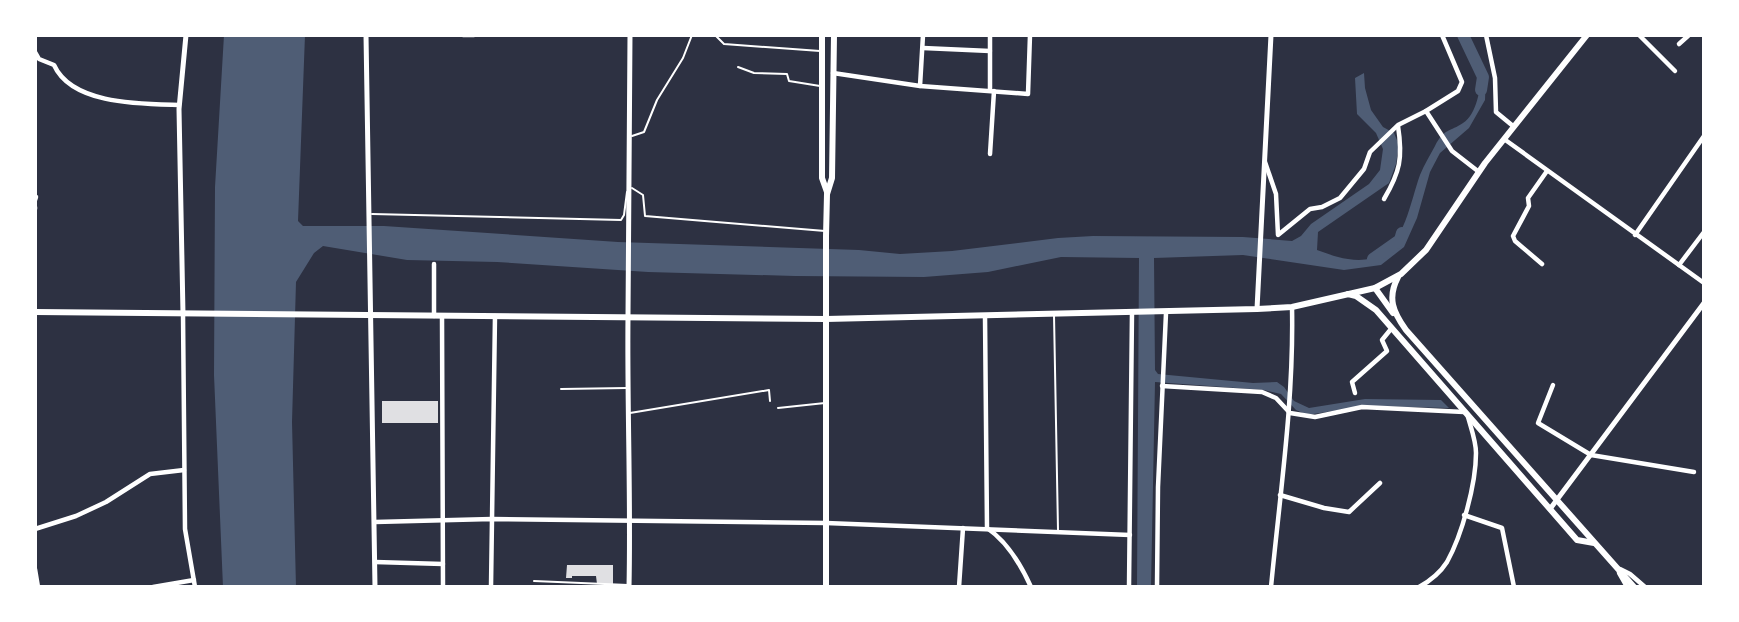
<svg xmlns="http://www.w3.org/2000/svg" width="1739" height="622" viewBox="0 0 1739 622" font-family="Roboto,sans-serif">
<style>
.water{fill:#4f5d75}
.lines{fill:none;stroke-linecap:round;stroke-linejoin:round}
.river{stroke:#4f5d75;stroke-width:12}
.building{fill:#e0e0e3}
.service{stroke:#fff;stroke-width:2}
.minor{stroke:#fff;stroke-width:4.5}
.tertiary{stroke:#fff;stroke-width:5}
.secondary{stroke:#fff;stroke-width:6}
</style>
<rect width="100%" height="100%" fill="#2d3142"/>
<!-- water -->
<path class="water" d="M224 35H305L298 221 303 226H384L618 242 859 250 900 254 952 251 1058 238 1093 236 1243 237 1292 241 1301 236 1311 224 1369 184 1380 170 1383 149 1376 133 1357 114 1355 78 1364 73 1365 88 1371 110 1383 127 1394 133 1399 145 1396 164 1389 183 1318 232 1317 250C1327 253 1337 258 1348 259 1402 268 1407 211 1420 175 1424 165 1430 155 1435 146 1444 128 1450 132 1463 123 1477 114 1480 89 1482 74L1462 42 1461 35H1468L1486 73 1485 100 1469 128 1440 153 1430 172 1417 218 1404 247 1381 265 1344 270 1243 255 1154 258 1155 370 1158 374 1253 383 1277 382 1284 387 1294 401 1309 408 1365 399 1441 400 1449 408 1365 406 1307 415 1296 410 1281 394 1264 390 1155 382 1151 587H1137L1139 258 1061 257 988 272 924 277 795 276 648 272 497 262 407 260 323 246 314 253 296 282 292 422 296 587H223L214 375 215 187Z"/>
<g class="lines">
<!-- river -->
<g class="river">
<path d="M1463 35 1483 77 1481 90"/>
<path d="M1373 259 1400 240 1402 233"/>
</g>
</g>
<!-- building -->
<g class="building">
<rect x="382" y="401" width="56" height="22"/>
<path d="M567 565H613V584H597L596 576H572V578H566Z"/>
</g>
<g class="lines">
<!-- service -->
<g class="service">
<path d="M715 35 724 44 820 51"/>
<path d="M738 67 754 73 787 74 789 81 820 86"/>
<path d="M632 136 644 132 657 100 683 58 692 35"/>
<path d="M632 188 643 195 645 216 825 231"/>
<path d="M372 214 621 220 624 215 627 192"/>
<path d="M1054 315 1058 530"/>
<path d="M561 389 627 388"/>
<path d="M778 408 825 403"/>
<path d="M630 413 769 390 770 401"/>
<path d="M534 581 628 585"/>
</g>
<!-- minor -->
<g class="minor">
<path d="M463 35H474"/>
<path d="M1486 35 1495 78 1496 112 1513 126"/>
<path d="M1639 35 1675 71"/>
<path d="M1679 44 1689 35"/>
<path d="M923 48 990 51"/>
<path d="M35 52 39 59 54 65C72 105 142 104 179 105"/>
<path d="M833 73 920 86 1028 94 1030 35"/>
<path d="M920 86 923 35"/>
<path d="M990 90V35"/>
<path d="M1426 111 1458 91 1462 82 1442 35"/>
<path d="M1504 139 1704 283"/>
<path d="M990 154 994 91"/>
<path d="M1265 162 1276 194 1278 235 1310 209 1322 207 1340 198 1364 169 1370 152 1398 125 1426 111 1452 151 1479 172"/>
<path d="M1384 199C1400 172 1403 158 1398 126"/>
<path d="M35 200 36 197"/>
<path d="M35 207V209"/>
<path d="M1635 235 1704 136"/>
<path d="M434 264V316"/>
<path d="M1542 264 1515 241 1513 236 1529 206 1528 198 1547 171"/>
<path d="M1679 265 1704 232"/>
<path d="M183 314 185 529 195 587"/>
<path d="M442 316 443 587"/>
<path d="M985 316 987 528C1008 542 1021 565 1031 587"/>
<path d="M1553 385 1538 423 1591 455 1694 472"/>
<path d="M1162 386 1262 392 1276 398 1290 413 1315 417 1362 407 1464 412"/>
<path d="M1355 393 1352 382 1387 351 1382 340 1391 329"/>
<path d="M1280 495 1324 508 1349 512 1380 483"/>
<path d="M1464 515 1502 528 1514 587"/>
<path d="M375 522 492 519 826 523 1130 535"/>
<path d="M35 529 76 516 106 502 150 474 184 470"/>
<path d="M375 562 443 564"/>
<path d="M35 569 38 587"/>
<path d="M1620 569 1630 574 1645 587"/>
<path d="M1619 573 1627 587"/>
<path d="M153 587 194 580"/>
<path d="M491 587 495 316"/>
<path d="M959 587 963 528"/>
<path d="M1129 587 1132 312"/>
<path d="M1157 587 1158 487 1166 313"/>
<path d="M1271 587C1280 493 1294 401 1292 307"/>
<path d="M1419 587C1430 581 1440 573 1447 562 1462 535 1476 484 1476 453 1476 441 1471 428 1468 417"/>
</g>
<!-- tertiary -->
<g class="tertiary">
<path d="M366 35 375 587"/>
<path d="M1257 309 1271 35"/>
<path d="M183 314 179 109 186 35"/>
<path d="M1550 509 1704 303"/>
<path d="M629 587C631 497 627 407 628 316 628 223 630 129 630 35"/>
</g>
<!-- secondary -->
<g class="secondary">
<path d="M822 35V178L827 192"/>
<path d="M1398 277C1387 298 1393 312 1406 330L1634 587"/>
<path d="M1375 288 1393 313"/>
<path d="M1348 294 1356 296 1376 310 1577 540 1594 543"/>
<path d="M35 312 826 319 1257 309 1292 307 1375 288 1401 274 1426 250 1485 163 1587 35"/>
<path d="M826 587V236L827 194 832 178 834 35"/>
</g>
</g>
<!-- border -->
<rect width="1739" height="622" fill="none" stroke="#ffffff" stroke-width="74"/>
</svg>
